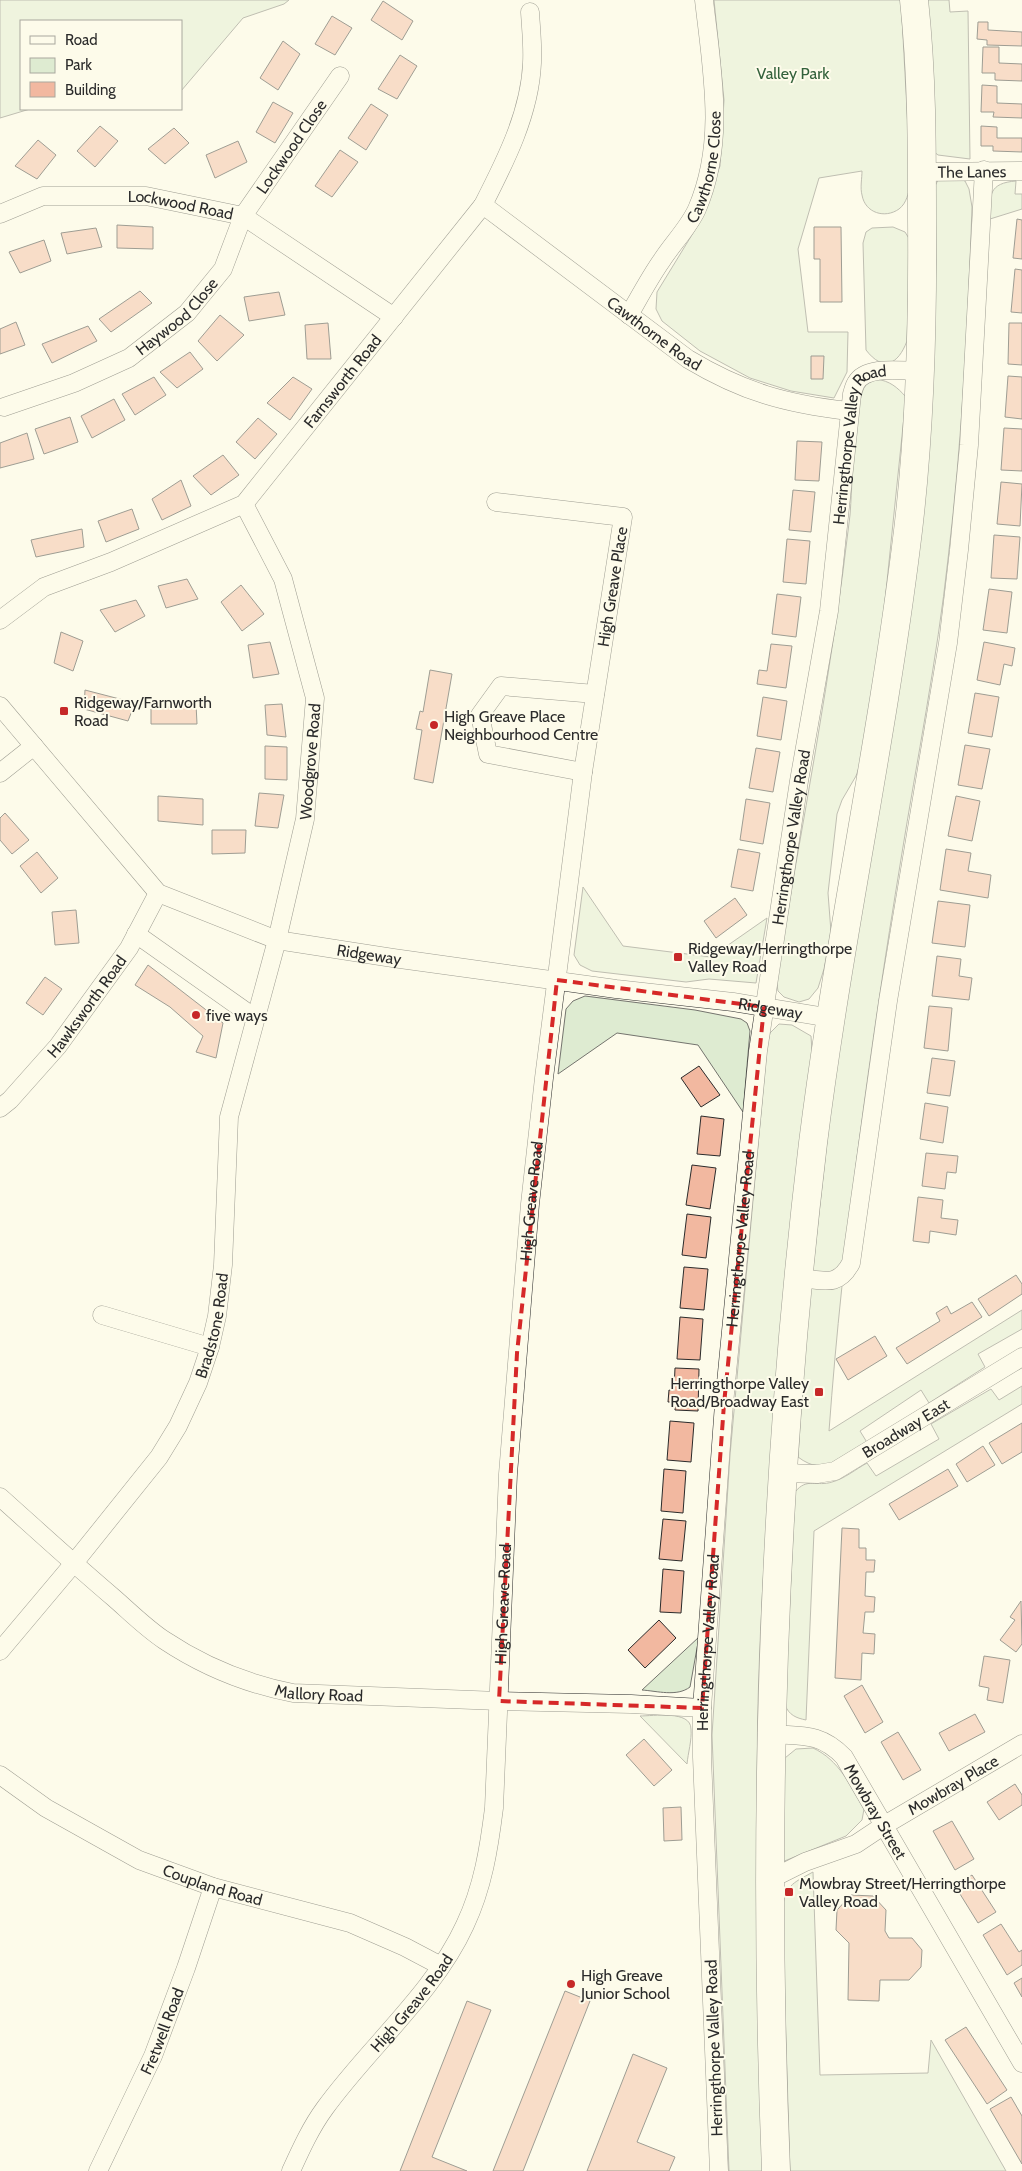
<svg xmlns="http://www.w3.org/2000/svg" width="1022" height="2171" viewBox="0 0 1022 2171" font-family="Cabin,sans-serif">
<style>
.green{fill:#deebd1;stroke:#74746e}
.building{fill:#f2b8a0;stroke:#2b2b2b}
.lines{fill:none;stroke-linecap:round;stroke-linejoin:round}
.minor-casing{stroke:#2b2b2b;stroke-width:19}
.primary-casing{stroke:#2b2b2b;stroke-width:29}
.minor{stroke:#fdfbea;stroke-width:18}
.primary{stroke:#fdfbea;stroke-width:28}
.marked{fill:none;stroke:#d62828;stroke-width:4;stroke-dasharray:10 6;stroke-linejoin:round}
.poi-dot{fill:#c62828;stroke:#fdfbea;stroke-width:2}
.labels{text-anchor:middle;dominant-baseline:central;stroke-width:4;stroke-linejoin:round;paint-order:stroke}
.park-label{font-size:16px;fill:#34623c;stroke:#fdfbea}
.street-label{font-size:16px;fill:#2b2b2b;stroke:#fdfbea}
.poi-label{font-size:16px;fill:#2b2b2b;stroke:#fdfbea;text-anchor:start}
</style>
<rect width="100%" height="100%" fill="#fdfbea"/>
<!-- green -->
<g class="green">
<path d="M0 0H289L284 4 243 18 181 91V21H21V109H30L0 118Z"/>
<path d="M714 0H901L911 184C908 193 907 203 899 209 885 219 865 213 862 195 860 188 862 178 862 171L819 178 798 249 808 332H848L847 372 834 398 791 391 750 378 700 351 662 321 656 309 657 292 698 225 720 166 724 100Z"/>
<path d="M925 0H949L950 12 968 11 970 159 938 155 933 151Z"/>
<path d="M939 178H957L965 181 969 189 972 207C968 324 962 442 948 559 937 660 917 759 901 859 870 1049 843 1240 829 1431L1022 1310V1329L978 1354 985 1367 929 1403 921 1390 860 1431 868 1444C844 1459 826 1478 798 1457L806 1331 832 1096 933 359 936 262 935 186Z"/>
<path d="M1016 181 1015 194H1022V209L990 219C989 195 989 183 1016 181Z"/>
<path d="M893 227 905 232 910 240 907 341C898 365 883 372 866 350L863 243 866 232 872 228Z"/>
<path d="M876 379C890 381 897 387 906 397L882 630 861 762 856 776 842 800 837 814 828 893 831 932 824 969 818 988 809 999 799 1002 784 997 778 991 776 979C802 825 832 671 850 515 852 493 854 397 866 385 869 382 874 381 876 379Z"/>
<path d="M583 887 623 946 711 957 767 918 756 983 709 979 686 982 592 971 580 965 574 955Z"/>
<path d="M585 996 695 1010 741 1019 747 1023 750 1031 743 1112 698 1045 617 1033 558 1074 566 1009 573 1001Z"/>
<path d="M779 1024 792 1025 811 1036 812 1052C792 1257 766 1463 759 1670 753 1836 763 2004 768 2171H729L712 1735 730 1455 767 1046 770 1033Z"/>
<path d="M1022 1386V1404L814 1531 806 1720C796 1718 789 1715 785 1705L795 1492C807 1477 817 1487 832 1482 844 1479 856 1469 867 1463L876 1476 939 1439 931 1424 991 1389 999 1400Z"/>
<path d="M699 1637 690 1687C677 1697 657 1691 642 1690Z"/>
<path d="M640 1716C653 1716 691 1710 691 1729 692 1740 688 1753 687 1764Z"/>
<path d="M813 1748C839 1760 850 1785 864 1809L862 1820 846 1836 782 1862V1780L785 1758 796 1749Z"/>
<path d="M813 1872 820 2075 928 2073 931 2040 1006 2171H790L782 1910C786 1885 791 1884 813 1872Z"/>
</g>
<!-- building -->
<g class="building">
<path d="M383 1 413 21 402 40 371 20Z"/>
<path d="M332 16 352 28 335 55 315 44Z"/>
<path d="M978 22H988V30L1022 32V46L987 45V40L977 39Z"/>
<path d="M283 41 300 54 278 90 260 78Z"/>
<path d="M983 47H999V63L1022 64V81L995 80V73H982Z"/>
<path d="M400 55 417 66 397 99 378 89Z"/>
<path d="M982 85 997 86V103L1022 104V118L993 117 994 112H981Z"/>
<path d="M273 102 293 113 275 143 256 132Z"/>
<path d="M371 104 388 115 366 150 348 138Z"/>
<path d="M100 126 118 141 95 167 77 151Z"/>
<path d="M981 126 997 127V138H1022V152L993 151V146H981Z"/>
<path d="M174 128 189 143 165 164 148 149Z"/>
<path d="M38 140 56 155 37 179 15 166Z"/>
<path d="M238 141 247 162 215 178 206 155Z"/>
<path d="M340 150 358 162 332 197 315 186Z"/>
<path d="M1017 219 1022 220V259L1013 258Z"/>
<path d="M117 225 153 227V249L117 248Z"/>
<path d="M814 227H841L842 302H820V259H814Z"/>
<path d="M96 228 102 247 67 254 61 233Z"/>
<path d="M44 240 51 261 20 273 9 252Z"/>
<path d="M1015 269 1022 270V313L1011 312Z"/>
<path d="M140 291 152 303 111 332 99 319Z"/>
<path d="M279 292 285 315 249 321 244 297Z"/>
<path d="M220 315 244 335 217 361 198 341Z"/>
<path d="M16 322 25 345 0 354V329Z"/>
<path d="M328 323 331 359H307L305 325Z"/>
<path d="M1009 323H1022V365L1008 364Z"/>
<path d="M88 326 97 341 52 363 42 344Z"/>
<path d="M190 352 203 369 177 388 160 372Z"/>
<path d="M811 356H824L823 379H811Z"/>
<path d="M1008 376 1022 377V419L1005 417Z"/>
<path d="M154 377 166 395 135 415 122 394Z"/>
<path d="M293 377 312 389 290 420 267 403Z"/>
<path d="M114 399 125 420 92 438 81 416Z"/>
<path d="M70 417 78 442 44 454 35 429Z"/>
<path d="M258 418 277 434 255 459 236 442Z"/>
<path d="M1004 428 1022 429V471L1001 470Z"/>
<path d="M27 433 34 459 0 468V443Z"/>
<path d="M797 441 822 442 819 481 795 480Z"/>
<path d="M223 455 239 475 211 495 193 476Z"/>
<path d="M181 480 191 506 162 520 152 499Z"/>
<path d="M1001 482 1022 484 1020 526 997 524Z"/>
<path d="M793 490 815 492 811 532 789 530Z"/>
<path d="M132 509 139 529 106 542 98 521Z"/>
<path d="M82 529 84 547 36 557 31 540Z"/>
<path d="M994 535 1020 537 1017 579 991 578Z"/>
<path d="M787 539 810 541 806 584 783 582Z"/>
<path d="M187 579 198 599 166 608 158 586Z"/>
<path d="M241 585 264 614 242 631 221 602Z"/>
<path d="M989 589 1012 592 1007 633 983 630Z"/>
<path d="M777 594 801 597 796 637 772 634Z"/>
<path d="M136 600 145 616 115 632 100 610Z"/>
<path d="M61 632 83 641 73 671 54 663Z"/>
<path d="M270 642 279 674 253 678 248 645Z"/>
<path d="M984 642 1015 648 1012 666 1004 664 1000 685 977 680Z"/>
<path d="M771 644 792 646 786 688 757 684 759 670 767 671Z"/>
<path d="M430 670 452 674 433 783 414 779 422 730 416 729 420 711 423 712Z"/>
<path d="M85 690 135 703 128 721 84 709Z"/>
<path d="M975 693 999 697 992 737 968 733Z"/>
<path d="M763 697 787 701 781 740 757 736Z"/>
<path d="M196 704 197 724H151V709Z"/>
<path d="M282 704 286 737 267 735 265 705Z"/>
<path d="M965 745 990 749 982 789 958 785Z"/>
<path d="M265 746 287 747V780L265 779Z"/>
<path d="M756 748 780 752 773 792 749 788Z"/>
<path d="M259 793 284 795 278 828 255 826Z"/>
<path d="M158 796 203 799V825L158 821Z"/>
<path d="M956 796 980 801 972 841 948 836Z"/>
<path d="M746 799 770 803 763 844 740 840Z"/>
<path d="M5 813 29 840 12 854 0 840V818Z"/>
<path d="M212 830H246L245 853 212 854Z"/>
<path d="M738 849 760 853 753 891 731 887Z"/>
<path d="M946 849 971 853 968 871 991 875 988 898 940 890Z"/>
<path d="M37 852 58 878 41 893 20 866Z"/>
<path d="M735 898 747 915 716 938 704 921Z"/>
<path d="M938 901 970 905 965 947 932 943Z"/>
<path d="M76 910 79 943 55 945 52 912Z"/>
<path d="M937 956 961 959 959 976 972 978 969 1000 932 996Z"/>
<path d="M148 965 223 1023 216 1058 196 1052 203 1036 170 1007 135 985Z"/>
<path d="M45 977 62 989 43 1015 26 1003Z"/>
<path d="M929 1006 952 1008 948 1051 924 1048Z"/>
<path d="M932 1058 955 1061 950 1096 927 1093Z"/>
<path d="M699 1066 720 1095 701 1107 681 1078Z"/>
<path d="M925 1103 948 1107 943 1143 920 1139Z"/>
<path d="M701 1116 724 1119 720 1156 697 1154Z"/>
<path d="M926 1153 958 1156 956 1173 947 1172 945 1189 922 1186Z"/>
<path d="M692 1165 716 1168 710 1209 686 1205Z"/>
<path d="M918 1197 943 1200 941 1218 958 1220 956 1235 930 1231 929 1243 913 1241Z"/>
<path d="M687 1214 711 1217 706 1258 682 1255Z"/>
<path d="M684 1267 708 1269 704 1310 680 1308Z"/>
<path d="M1016 1275 1022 1284V1294L989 1316 978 1299Z"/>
<path d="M972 1302 982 1317 907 1364 896 1348 940 1321 936 1313 947 1306 951 1314Z"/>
<path d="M680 1317 703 1319 700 1360 677 1359Z"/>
<path d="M875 1336 887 1356 848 1380 836 1359Z"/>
<path d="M675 1368 699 1369 698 1411 675 1410V1402H668L669 1390H674Z"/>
<path d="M670 1421 694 1423 691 1462 667 1460Z"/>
<path d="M1022 1423V1452L1002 1464 989 1443Z"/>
<path d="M983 1446 995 1465 967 1482 956 1464Z"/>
<path d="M664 1469 686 1471 683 1513 661 1511Z"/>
<path d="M948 1469 958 1486 899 1520 889 1504Z"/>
<path d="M663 1519 686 1521 682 1561 659 1559Z"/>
<path d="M842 1528 859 1529V1548H866V1560H875L874 1572H866L865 1596 875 1597 874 1612H865L863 1633 875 1634 874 1654 862 1653 861 1680 835 1678Z"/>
<path d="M663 1569 684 1571 681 1613 660 1612Z"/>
<path d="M1021 1601 1022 1644 1016 1652 1000 1640 1015 1620 1010 1617Z"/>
<path d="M659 1620 676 1638 645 1668 628 1650Z"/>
<path d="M984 1656 1010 1660 1003 1703 987 1700 989 1688 979 1686Z"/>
<path d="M862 1685 883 1722 865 1733 844 1696Z"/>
<path d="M975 1714 985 1732 949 1751 939 1733Z"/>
<path d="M898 1732 921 1770 903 1780 881 1742Z"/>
<path d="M644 1739 672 1770 654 1786 626 1755Z"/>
<path d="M1015 1784 1022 1795V1805L999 1820 987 1802Z"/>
<path d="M681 1807 682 1840 664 1841 663 1808Z"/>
<path d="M952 1821 974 1859 955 1870 933 1831Z"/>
<path d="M972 1875 996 1912 978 1923 955 1886Z"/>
<path d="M851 1895 873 1896 886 1910 885 1931 889 1938H912L922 1950 921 1967 909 1980H880L879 2001 848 2000 849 1943 836 1930 837 1910Z"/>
<path d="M1001 1924 1019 1952 1022 1950V1965L1007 1975 983 1935Z"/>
<path d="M1022 1978V1997L1014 1983Z"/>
<path d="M565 1991 590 2001 523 2171H493Z"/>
<path d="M467 2001 491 2010 432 2157 467 2171H400Z"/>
<path d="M966 2027 1007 2090 987 2104 945 2040Z"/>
<path d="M633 2054 667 2068 637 2142 675 2157 669 2171H587Z"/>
<path d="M1011 2097 1022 2116V2164L990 2109Z"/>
</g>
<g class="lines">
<defs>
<g id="minor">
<path id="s1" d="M922 172 1022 171"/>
<path id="s2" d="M483 205 688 359C743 392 786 404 849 411"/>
<path id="s3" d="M0 214 43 196H146L243 216 394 317"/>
<path id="s4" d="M629 315C640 296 650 277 662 260 673 243 689 227 697 209 726 142 712 71 704 0"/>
<path id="s5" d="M4 407 74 383 129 358 187 313 223 269 243 216 340 76"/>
<path id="s6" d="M0 620 44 587 111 562 244 504 483 205C505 162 530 113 532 63 533 46 531 29 530 12"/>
<path id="s7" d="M0 706 158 893 277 940 393 958 616 989 733 1002 831 1018"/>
<path d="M583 772 488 754 480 715 501 686 595 694"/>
<path d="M0 773 34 746"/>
<path d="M136 934 255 1018"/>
<path id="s8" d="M0 1108 10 1100 58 1046 129 948 158 893"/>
<path d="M799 1278C823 1280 838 1288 851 1263L888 1001 948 643 959 550 969 445 984 170"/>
<path d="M102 1315 210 1347"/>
<path id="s9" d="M783 1473 817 1474 835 1471 1022 1357"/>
<path id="s10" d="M0 1497C38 1531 75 1565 114 1598 130 1612 146 1628 164 1640 203 1666 247 1684 293 1693L499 1701 631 1704 702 1708"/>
<path id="s11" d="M0 1651 74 1563 159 1457 178 1426 198 1383 210 1347 217 1316 223 1265 229 1117 277 940 305 819 315 698 283 579 244 504"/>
<path id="s12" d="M772 1734C803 1736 821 1733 844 1757L1022 2063"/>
<path id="s13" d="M0 1775 46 1808 139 1860 213 1887 350 1923 405 1947 441 1966"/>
<path id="s14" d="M769 1880 805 1862 856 1844 883 1826 1022 1744"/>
<path id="s15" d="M98 2171 153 2056 186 1968 213 1887"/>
<path id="s16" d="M291 2171C301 2149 311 2127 325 2108 369 2047 434 1993 465 1925 483 1887 489 1848 494 1808L508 1474 530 1204 544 1078 583 772 623 517 496 502"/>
<path id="s17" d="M719 2171 702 1757V1708L724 1404 758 1051 799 781 829 611 852 394C853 391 854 386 856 383 866 365 902 371 920 371"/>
</g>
<path id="primary" d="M776 2171C762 1827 772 1484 813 1143 838 943 881 747 906 547 920 439 923 328 922 219 922 146 922 73 914 0"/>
</defs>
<!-- minor casing -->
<use href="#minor" class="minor-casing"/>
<!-- primary casing -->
<use href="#primary" class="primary-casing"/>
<!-- minor -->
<use href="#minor" class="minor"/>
<!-- primary -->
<use href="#primary" class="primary"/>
</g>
<!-- marked area -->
<path d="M0 0H1022V2171H0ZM557 980 764 1007 724 1404 702 1708 499 1701 517 1353Z" fill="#fdfbea" fill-opacity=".55" fill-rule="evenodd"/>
<path class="marked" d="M557 980 764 1007 724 1404 702 1708 499 1701 517 1353Z"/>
<!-- markers -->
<g class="poi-dot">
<rect x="59" y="706" width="10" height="10" rx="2.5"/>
<circle cx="434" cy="725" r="5"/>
<rect x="673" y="952" width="10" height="10" rx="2.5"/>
<circle cx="196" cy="1015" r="5"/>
<rect x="814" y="1387" width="10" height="10" rx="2.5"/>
<rect x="784" y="1887" width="10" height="10" rx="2.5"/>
<circle cx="571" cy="1984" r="5"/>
</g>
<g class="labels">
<!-- park labels -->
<g class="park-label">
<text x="793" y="73">Valley Park</text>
</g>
<!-- street labels -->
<g class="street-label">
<text stroke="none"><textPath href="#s5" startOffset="406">Lockwood Close</textPath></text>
<text stroke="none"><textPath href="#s4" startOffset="169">Cawthorne Close</textPath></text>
<text stroke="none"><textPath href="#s1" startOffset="50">The Lanes</textPath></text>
<text stroke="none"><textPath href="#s3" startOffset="185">Lockwood Road</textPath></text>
<text stroke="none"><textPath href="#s5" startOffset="198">Haywood Close</textPath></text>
<text stroke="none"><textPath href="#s2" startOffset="214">Cawthorne Road</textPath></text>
<text stroke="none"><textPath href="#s6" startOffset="429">Farnsworth Road</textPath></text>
<text stroke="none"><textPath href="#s17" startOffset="1744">Herringthorpe Valley Road</textPath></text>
<text stroke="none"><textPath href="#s16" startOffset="1652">High Greave Place</textPath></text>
<text stroke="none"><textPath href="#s11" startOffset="969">Woodgrove Road</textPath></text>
<text stroke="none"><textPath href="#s17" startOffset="1339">Herringthorpe Valley Road</textPath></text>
<text stroke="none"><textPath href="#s7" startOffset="466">Ridgeway</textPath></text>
<text stroke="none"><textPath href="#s8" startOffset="134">Hawksworth Road</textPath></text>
<text stroke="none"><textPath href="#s7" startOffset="871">Ridgeway</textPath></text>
<text stroke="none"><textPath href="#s16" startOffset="1032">High Greave Road</textPath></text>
<text stroke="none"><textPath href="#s17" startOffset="934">Herringthorpe Valley Road</textPath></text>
<text stroke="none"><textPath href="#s11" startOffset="394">Bradstone Road</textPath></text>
<text stroke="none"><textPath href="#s9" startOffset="135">Broadway East</textPath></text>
<text stroke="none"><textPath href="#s16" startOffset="628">High Greave Road</textPath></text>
<text stroke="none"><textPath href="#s17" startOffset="529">Herringthorpe Valley Road</textPath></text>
<text stroke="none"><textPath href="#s10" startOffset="384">Mallory Road</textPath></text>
<text stroke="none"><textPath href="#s14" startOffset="208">Mowbray Place</textPath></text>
<text stroke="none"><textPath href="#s12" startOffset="141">Mowbray Street</textPath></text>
<text stroke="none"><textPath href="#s13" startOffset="241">Coupland Road</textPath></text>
<text stroke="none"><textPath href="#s16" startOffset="208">High Greave Road</textPath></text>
<text stroke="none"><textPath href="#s15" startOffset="154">Fretwell Road</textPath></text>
<text transform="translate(714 2048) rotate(-92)">Herringthorpe Valley Road</text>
</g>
<!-- poi labels -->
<g class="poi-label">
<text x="74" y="702">Ridgeway/Farnworth<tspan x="74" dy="18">Road</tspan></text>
<text x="444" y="716">High Greave Place<tspan x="444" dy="18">Neighbourhood Centre</tspan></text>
<text x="688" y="948">Ridgeway/Herringthorpe<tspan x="688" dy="18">Valley Road</tspan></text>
<text x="206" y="1015">five ways</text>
<text x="809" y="1383" text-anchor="end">Herringthorpe Valley<tspan x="809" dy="18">Road/Broadway East</tspan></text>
<text x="799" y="1883">Mowbray Street/Herringthorpe<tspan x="799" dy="18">Valley Road</tspan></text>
<text x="581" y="1975">High Greave<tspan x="581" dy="18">Junior School</tspan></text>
</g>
</g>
<!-- legend -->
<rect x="20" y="20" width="162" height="90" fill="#fdfbea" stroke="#a9a89e"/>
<rect x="30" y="36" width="25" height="8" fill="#fdfbea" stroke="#a9a89e"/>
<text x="65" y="45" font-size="15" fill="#2b2b2b">Road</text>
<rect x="30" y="58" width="25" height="15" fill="#deebd1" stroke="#a9a89e"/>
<text x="65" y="70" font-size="15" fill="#2b2b2b">Park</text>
<rect x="30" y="82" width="25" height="15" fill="#f2b8a0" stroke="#a9a89e"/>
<text x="65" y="95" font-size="15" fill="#2b2b2b">Building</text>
</svg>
